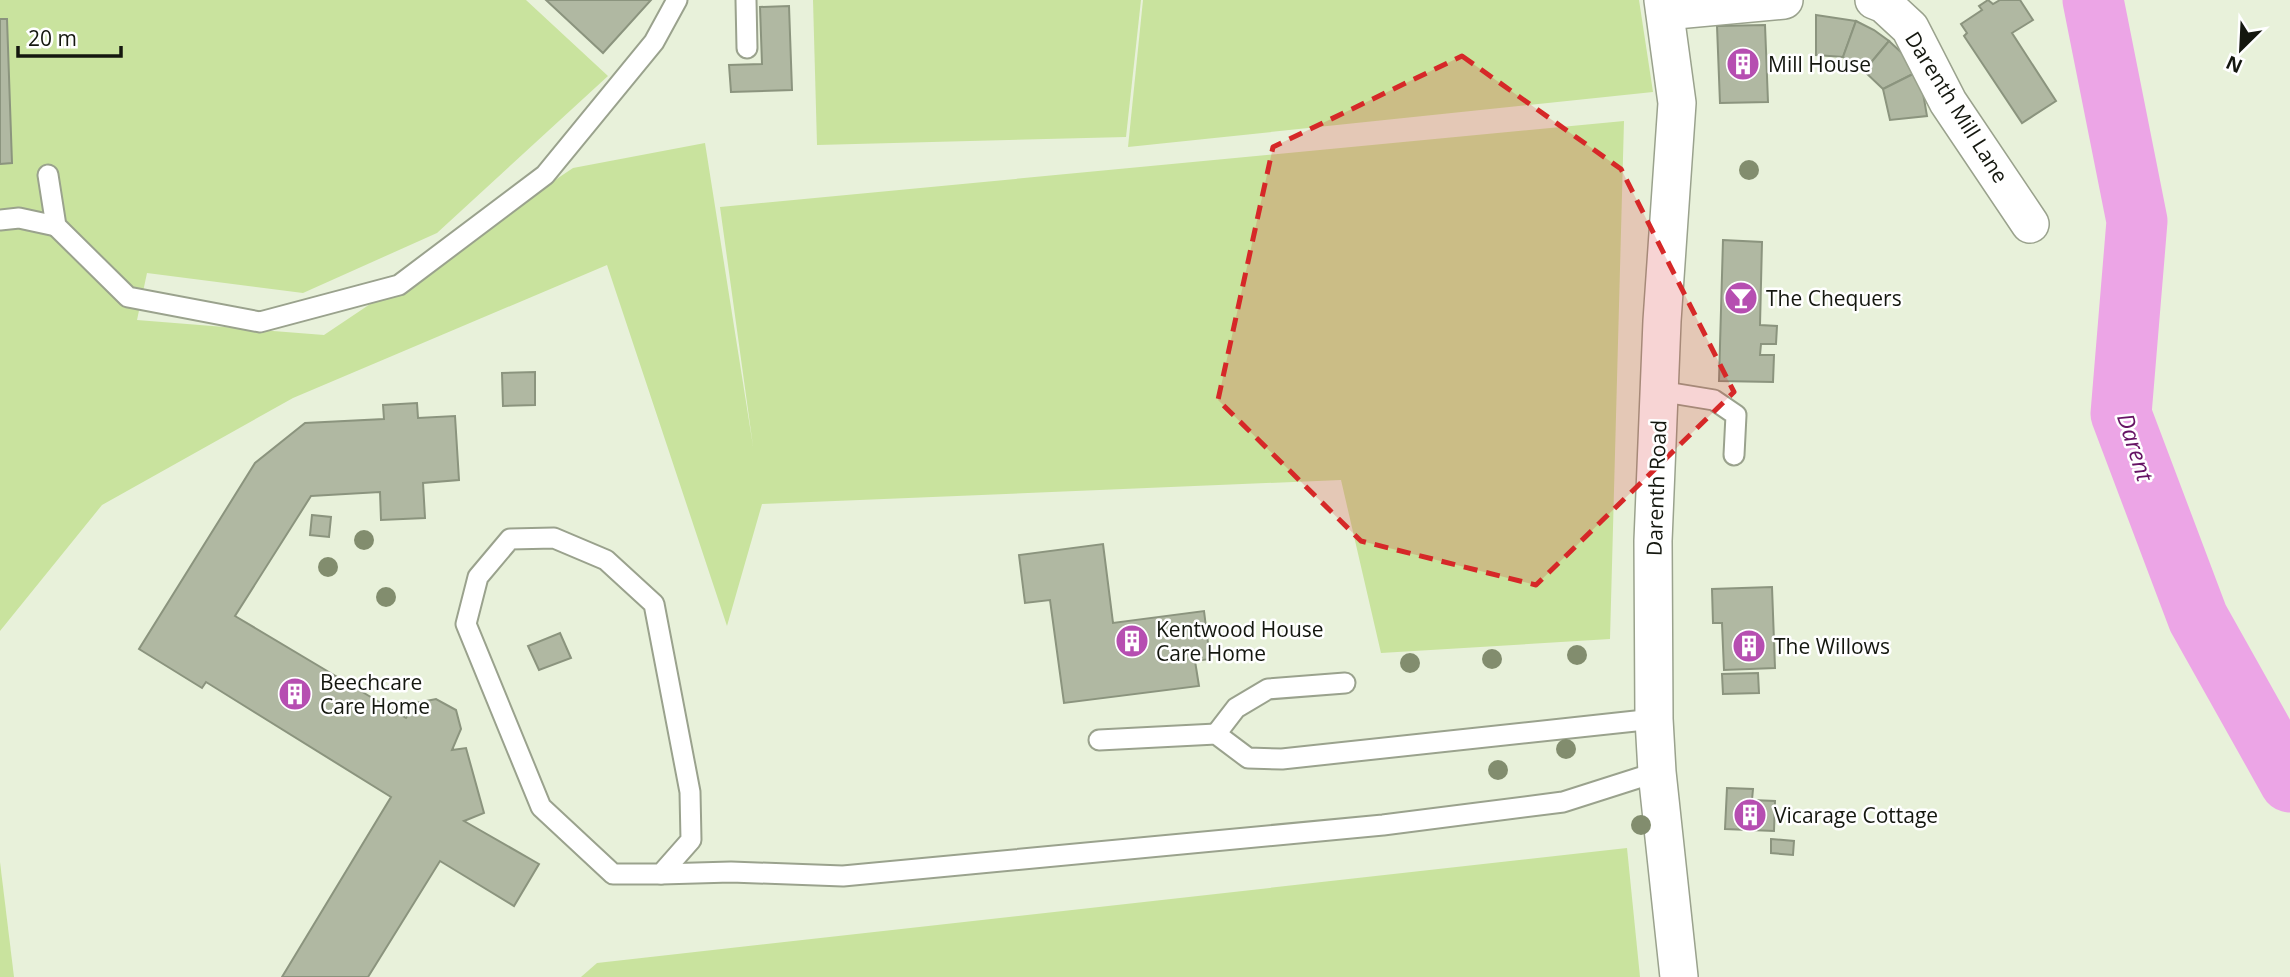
<svg xmlns="http://www.w3.org/2000/svg" width="2290" height="977" viewBox="0 0 2290 977" font-family="'Open Sans',sans-serif">
<style>
.green{fill:#c9e39e}
.lines{fill:none;stroke-linecap:round;stroke-linejoin:round}
.river{stroke:#eca5e6;stroke-width:61}
.building{fill:#b0b8a2;stroke:#8b947e;stroke-width:2}
.service-casing{stroke:#9aa28d;stroke-width:23}
.minor-casing{stroke:#9aa28d;stroke-width:40}
.service{stroke:#fff;stroke-width:19}
.minor{stroke:#fff;stroke-width:37}
.tree{fill:#828d6e}
.marked{fill:#d62828;fill-opacity:0.2;stroke:#d62828;stroke-width:5;stroke-dasharray:14 9;stroke-linejoin:round}
.labels{text-anchor:middle;dominant-baseline:central;stroke-width:5;stroke-linejoin:round;paint-order:stroke}
.poi-label{font-size:21px;fill:#14170f;stroke:#fff;text-anchor:start}
.street-label{font-size:21px;fill:#14170f;stroke:#fff}
.water-label{font-size:23px;font-style:italic;fill:#661364;stroke:#fff}
</style>
<rect width="100%" height="100%" fill="#e8f1da"/>
<!-- green -->
<g class="green">
<path d="M0 0H526L608 76 437 233 303 293 147 273 137 320 324 335 573 168 705 143 753 446 720 207 1624 121 1610 639 1381 653 1341 480 762 504 727 626 607 265 293 398 102 505 0 631V164L12 163 7 19H0Z"/>
<path d="M813 0H1141L1126 137 817 145Z"/>
<path d="M1143 0H1639L1653 92 1128 147Z"/>
<path d="M1627 848 1640 977H581L597 963Z"/>
<path d="M0 862 14 977H0Z"/>
</g>
<g class="lines">
<!-- river -->
<path class="river" d="M2093 0 2137 221 2121 414 2198 618 2290 782"/>
</g>
<!-- building -->
<g class="building">
<path d="M546 0H651L603 53Z"/>
<path d="M1988 0 1993 4 2000 0H2020L2033 20 2012 33 2056 101 2022 123 1964 36 1967 33 1961 24 1982 10 1979 6Z"/>
<path d="M789 6 792 90 731 92 729 65 762 64 760 7Z"/>
<path d="M1816 15 1856 21 1843 57 1816 55Z"/>
<path d="M0 19H7L12 163 0 164Z"/>
<path d="M1856 21 1874 30 1889 41 1864 71 1843 57Z"/>
<path d="M1765 25 1768 102 1720 103 1717 26Z"/>
<path d="M1889 41 1903 54 1915 73 1883 89 1864 71Z"/>
<path d="M1915 73 1923 93 1927 116 1890 120 1883 89Z"/>
<path d="M1723 240 1762 242 1760 325 1777 326 1776 344H1761L1760 355H1774L1773 382 1719 381Z"/>
<path d="M535 372V405L503 406 502 373Z"/>
<path d="M417 403 418 418 455 416 459 480 423 483 425 518 381 520 380 492 311 496 235 616 406 718 416 703 436 699 456 710 461 729 452 750 466 748 484 813 464 821 539 864 514 906 440 861 368 977H282L391 797 206 682 202 688 139 649 255 463 305 423 384 419 383 405Z"/>
<path d="M312 515 331 517 329 537 310 535Z"/>
<path d="M1103 544 1113 623 1204 611 1210 659 1195 661 1199 686 1064 703 1050 600 1025 603 1019 555Z"/>
<path d="M1772 587 1775 668 1724 670 1722 623H1713L1712 589Z"/>
<path d="M560 633 571 658 539 670 528 646Z"/>
<path d="M1758 673 1759 693 1723 694 1722 674Z"/>
<path d="M1727 788 1753 789 1752 800 1775 801 1774 831 1725 829Z"/>
<path d="M1771 839 1794 841 1793 855 1771 853Z"/>
</g>
<g class="lines">
<defs>
<g id="service">
<path d="M746 0 747 48"/>
<path d="M48 175 56 226 128 297 260 322 399 285 545 175 654 42 677 0"/>
<path d="M0 220 19 218 56 226"/>
<path d="M1659 391 1714 400 1736 415 1734 455"/>
<path d="M554 538 606 560 654 604 690 792 691 840 661 874H613L541 807 466 624 478 577 510 539Z"/>
<path d="M1216 734 1236 708 1268 689 1345 683"/>
<path d="M1099 740 1216 734 1248 758 1282 759 1654 719"/>
<path d="M661 874 731 872 843 876 1383 825 1563 802 1657 772"/>
</g>
<g id="minor">
<path d="M1663 0 1677 103 1662 321 1653 541 1654 719 1657 772 1679 977"/>
<path d="M1874 0 1884 4 1910 28 1948 102 2030 224"/>
<path d="M1665 11 1784 0"/>
</g>
</defs>
<!-- service casing -->
<use href="#service" class="service-casing"/>
<!-- minor casing -->
<use href="#minor" class="minor-casing"/>
<!-- service -->
<use href="#service" class="service"/>
<!-- minor -->
<use href="#minor" class="minor"/>
</g>
<!-- trees -->
<g class="tree">
<circle cx="1749" cy="170" r="10"/>
<circle cx="364" cy="540" r="10"/>
<circle cx="328" cy="567" r="10"/>
<circle cx="386" cy="597" r="10"/>
<circle cx="1577" cy="655" r="10"/>
<circle cx="1492" cy="659" r="10"/>
<circle cx="1410" cy="663" r="10"/>
<circle cx="1566" cy="749" r="10"/>
<circle cx="1498" cy="770" r="10"/>
<circle cx="1641" cy="825" r="10"/>
</g>
<!-- marked area -->
<path class="marked" d="M1462 56 1621 169 1734 392 1536 585 1361 541 1218 400 1273 147Z"/>
<!-- icons -->
<defs>
<symbol id="building-disc" viewBox="-11 -11 22 22"><circle r="9.5" fill="#b64eb1" stroke="#fff"/><path d="M-4-6H4V6H1V3H-1V6H-4ZM-2.5-4.3h1.7v1.8h-1.7ZM.8-4.3h1.7v1.8H.8ZM-2.5-1h1.7V.8h-1.7ZM.8-1h1.7V.8H.8Z" fill="#fff"/></symbol>
<symbol id="bar-disc" viewBox="-11 -11 22 22"><circle r="9.5" fill="#b64eb1" stroke="#fff"/><path d="M-6-5H6L.8 .8V4.5H3.5V6h-7V4.5H-.8V.8Z" fill="#fff"/></symbol>
</defs>
<g fill-rule="evenodd">
<use href="#building-disc" x="1724" y="45" width="38" height="38"/>
<use href="#bar-disc" x="1722" y="279" width="38" height="38"/>
<use href="#building-disc" x="1113" y="622" width="38" height="38"/>
<use href="#building-disc" x="1730" y="627" width="38" height="38"/>
<use href="#building-disc" x="276" y="675" width="38" height="38"/>
<use href="#building-disc" x="1731" y="796" width="38" height="38"/>
</g>
<g class="labels">
<!-- poi labels -->
<g class="poi-label">
<text x="1768" y="64">Mill House</text>
<text x="1766" y="298">The Chequers</text>
<text x="1156" y="629">Kentwood House<tspan x="1156" dy="24">Care Home</tspan></text>
<text x="1774" y="646">The Willows</text>
<text x="320" y="682">Beechcare<tspan x="320" dy="24">Care Home</tspan></text>
<text x="1774" y="815">Vicarage Cottage</text>
</g>
<!-- street labels -->
<g class="street-label">
<text transform="translate(1957 107) rotate(58)">Darenth Mill Lane</text>
<text transform="translate(1656 488) rotate(-88)">Darenth Road</text>
</g>
<!-- water labels -->
<g class="water-label">
<text transform="translate(2136 447) rotate(72)">Darent</text>
</g>
</g>
<!-- north arrow -->
<g transform="translate(2241 49) rotate(204)" stroke="#ffffff" stroke-width="5" paint-order="stroke">
<path d="M0-5L12 26L0 18L-12 26Z" fill="#14170f"/>
<text y="-10" font-size="19" font-weight="bold" text-anchor="middle" fill="#14170f">N</text>
</g>
<!-- scale -->
<path d="M18 46v10h103v-10" fill="none" stroke="#14170f" stroke-width="3.5"/>
<text x="28" y="46" font-size="21" fill="#14170f" stroke="#ffffff" stroke-width="5" paint-order="stroke">20 m</text>
</svg>
